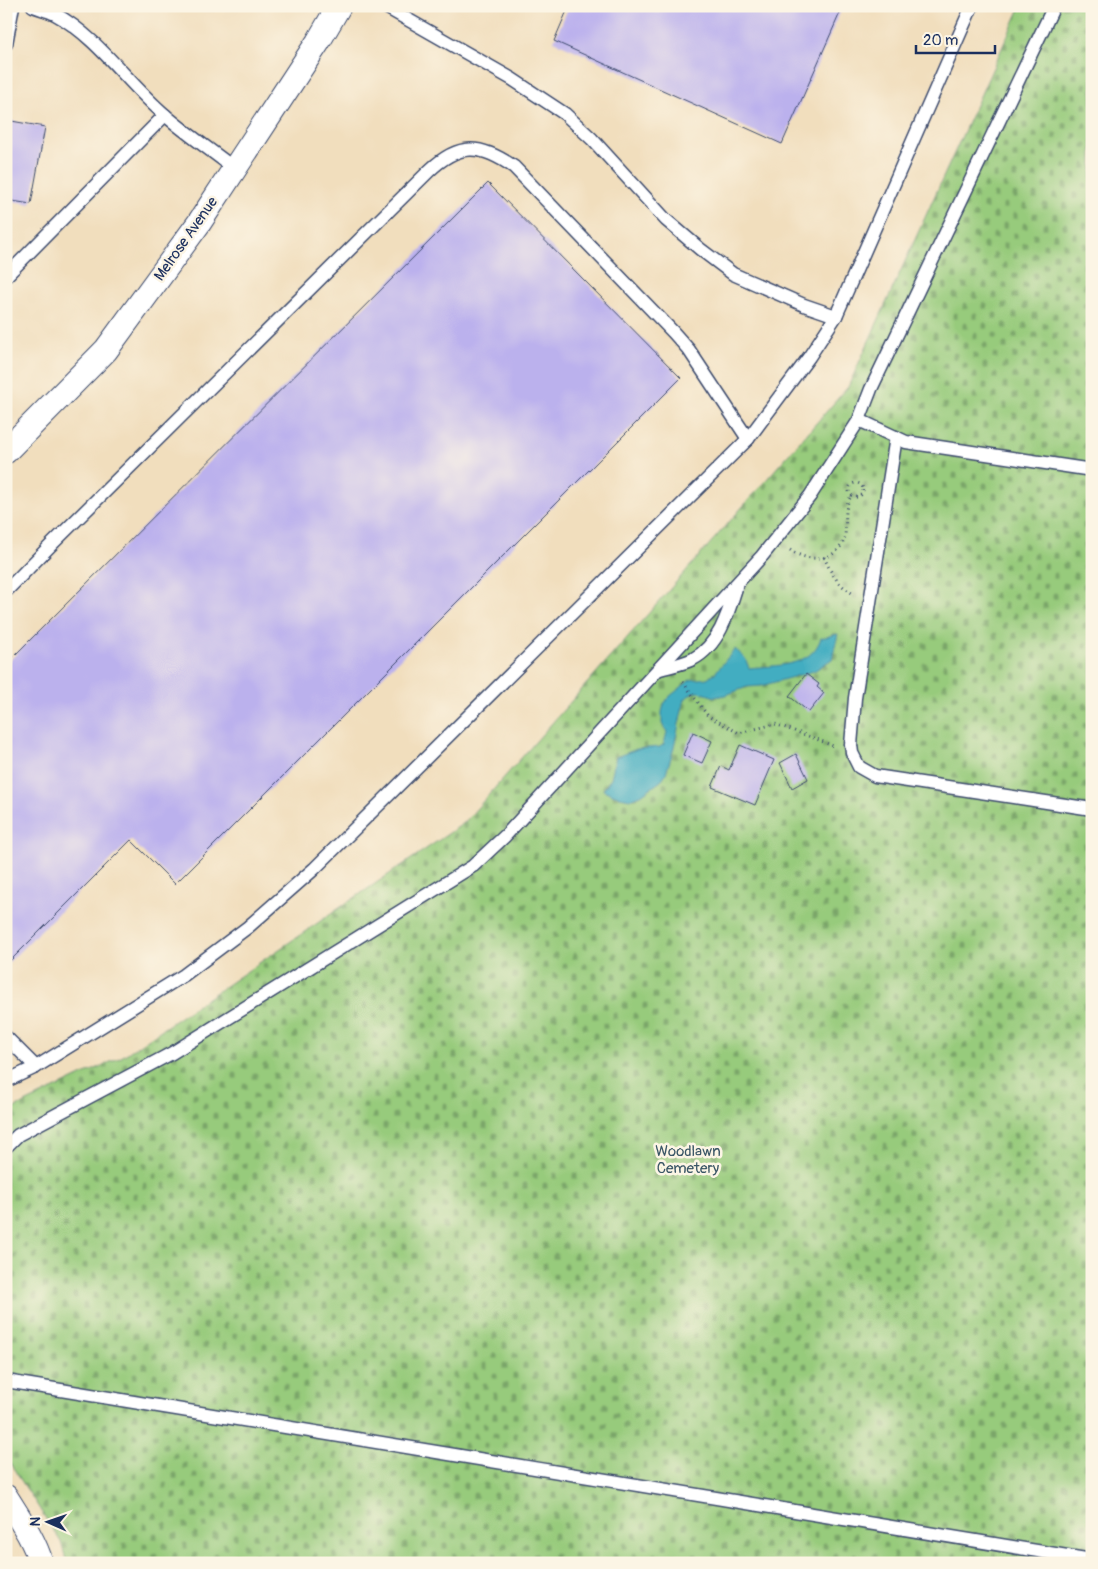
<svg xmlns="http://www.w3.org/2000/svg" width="1098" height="1569" viewBox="0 0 1098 1569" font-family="Pangolin,sans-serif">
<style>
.cemetery{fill:url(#cemetery-stones);stroke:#597d6d}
.water{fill:#42adc1;stroke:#2e6e90}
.building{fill:#bbb1ed}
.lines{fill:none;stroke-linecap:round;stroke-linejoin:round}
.service-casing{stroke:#3b496c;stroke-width:15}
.minor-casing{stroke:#3b496c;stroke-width:26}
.path{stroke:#3b496c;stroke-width:3;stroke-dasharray:1 4;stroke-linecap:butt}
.service{stroke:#fff;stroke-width:12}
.minor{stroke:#fff;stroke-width:24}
.labels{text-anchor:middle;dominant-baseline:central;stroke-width:5;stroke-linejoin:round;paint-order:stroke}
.street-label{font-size:15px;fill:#1b2f5e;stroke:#fcf5e5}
.park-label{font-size:15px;fill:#3a5666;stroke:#fcf5e5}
</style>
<defs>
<pattern id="cemetery-stones" width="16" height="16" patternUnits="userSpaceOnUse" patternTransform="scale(1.25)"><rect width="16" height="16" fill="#97cb7c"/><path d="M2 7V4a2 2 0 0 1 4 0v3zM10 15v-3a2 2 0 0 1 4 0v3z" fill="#7aa569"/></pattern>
</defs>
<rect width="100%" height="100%" fill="#fcf5e5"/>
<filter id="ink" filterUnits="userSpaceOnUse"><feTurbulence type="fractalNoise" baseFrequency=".02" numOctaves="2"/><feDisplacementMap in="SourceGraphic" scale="10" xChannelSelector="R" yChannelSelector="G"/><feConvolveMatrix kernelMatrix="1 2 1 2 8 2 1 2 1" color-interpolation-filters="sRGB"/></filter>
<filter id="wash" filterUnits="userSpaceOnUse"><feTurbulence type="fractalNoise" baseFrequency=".0096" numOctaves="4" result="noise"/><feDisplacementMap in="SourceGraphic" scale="20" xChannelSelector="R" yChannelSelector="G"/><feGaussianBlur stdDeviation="1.12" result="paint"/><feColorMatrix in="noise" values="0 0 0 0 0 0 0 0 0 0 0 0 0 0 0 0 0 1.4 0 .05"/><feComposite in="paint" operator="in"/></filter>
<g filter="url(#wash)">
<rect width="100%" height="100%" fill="#f1debd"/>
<!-- cemetery -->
<path class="cemetery" d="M1021 6H1092V1563H67L61 1542 6 1457V1112L123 1056 464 823 848 387Z"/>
<!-- water -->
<path class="water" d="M838 634 832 659 814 671 761 686 747 687 726 695 715 697 700 692H693L685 699 683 706 673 751 666 773 661 781 641 795 630 799 620 797 603 790 611 778 616 757 637 749 660 747 664 744 667 732 662 724V712L664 704 669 697 690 680 707 678 715 673 735 649 745 658 749 668C776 665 811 668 821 638Z"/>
<g id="blocks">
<!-- building -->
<g class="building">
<path d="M569 6H843L782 144 554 41Z"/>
<path d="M6 120 45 127 31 204 6 200Z"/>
<path d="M488 183 681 378 175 884 131 840 8 963 6 962V664Z"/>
<path d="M806 674 819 684 817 687 824 693 809 712 789 696Z"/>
<path d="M693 732 712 741 702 763 683 755Z"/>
<path d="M740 745 774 760 755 805 712 787 721 766 729 770Z"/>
<path d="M796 754 808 779 792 788 780 763Z"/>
</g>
</g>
</g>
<g filter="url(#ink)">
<use href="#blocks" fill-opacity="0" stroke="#3b496c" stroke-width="1"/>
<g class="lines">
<defs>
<g id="service">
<path d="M33 6C41 9 49 11 55 14 99 38 127 83 165 115 187 134 212 151 235 169"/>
<path d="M384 6 512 79 565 114 592 139 666 220 700 249 733 274 804 305 836 316 972 6"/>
<path d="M6 44 13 6"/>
<path d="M6 276 165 115"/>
<path d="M859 420 906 442 1092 470"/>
<path d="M896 437 855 698 851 745 852 753 859 767 875 776 1092 809"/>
<path d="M6 591 49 547 429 171C459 142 481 144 514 167L673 332 689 350 748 439"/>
<path d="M660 669C671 666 683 664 693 659 719 645 728 614 736 588"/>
<path d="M6 1037 36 1067"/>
<path d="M6 1081 36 1067 184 975 248 927 314 869 748 439 809 357 836 316"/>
<path d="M6 1147 18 1135 172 1053 473 866 505 836 762 556 810 496 859 420 871 389 1054 6"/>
<path d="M6 1381 1092 1560"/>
</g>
<g id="minor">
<path d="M6 451 106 350 199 223 318 42 339 6"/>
<path d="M6 1497C19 1518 34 1539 41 1563"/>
</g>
</defs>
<!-- service casing -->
<use href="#service" class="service-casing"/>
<!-- minor casing -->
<use href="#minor" class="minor-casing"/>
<!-- path -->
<g class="path">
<circle cx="856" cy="490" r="7"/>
<path d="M790 550C799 556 809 559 820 558 825 558 830 556 834 553 855 538 838 513 852 495"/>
<path d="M824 557C831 573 837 584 852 593"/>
<path d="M683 682 708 716 739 733 775 724 819 740 833 746"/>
</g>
<!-- service -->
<use href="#service" class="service"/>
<!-- minor -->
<use href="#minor" class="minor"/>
</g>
</g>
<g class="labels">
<!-- street labels -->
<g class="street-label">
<text transform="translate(186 239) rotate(-55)">Melrose Avenue</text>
</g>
<!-- park labels -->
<g class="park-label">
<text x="688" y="1151">Woodlawn<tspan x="688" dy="17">Cemetery</tspan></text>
</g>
</g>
<!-- margin -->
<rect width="1098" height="1569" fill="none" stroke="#fcf5e5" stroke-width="25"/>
<!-- north arrow -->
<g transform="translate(48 1522) rotate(272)" stroke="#fcf5e5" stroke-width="4" paint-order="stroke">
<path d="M0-4L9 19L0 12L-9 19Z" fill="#1b2f5e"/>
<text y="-8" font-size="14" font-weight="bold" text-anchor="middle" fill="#1b2f5e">N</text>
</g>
<!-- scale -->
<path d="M916 45v8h79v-8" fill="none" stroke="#1b2f5e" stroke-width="2.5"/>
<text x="923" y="45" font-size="15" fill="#1b2f5e" stroke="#fcf5e5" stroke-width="4" paint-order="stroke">20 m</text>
</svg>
